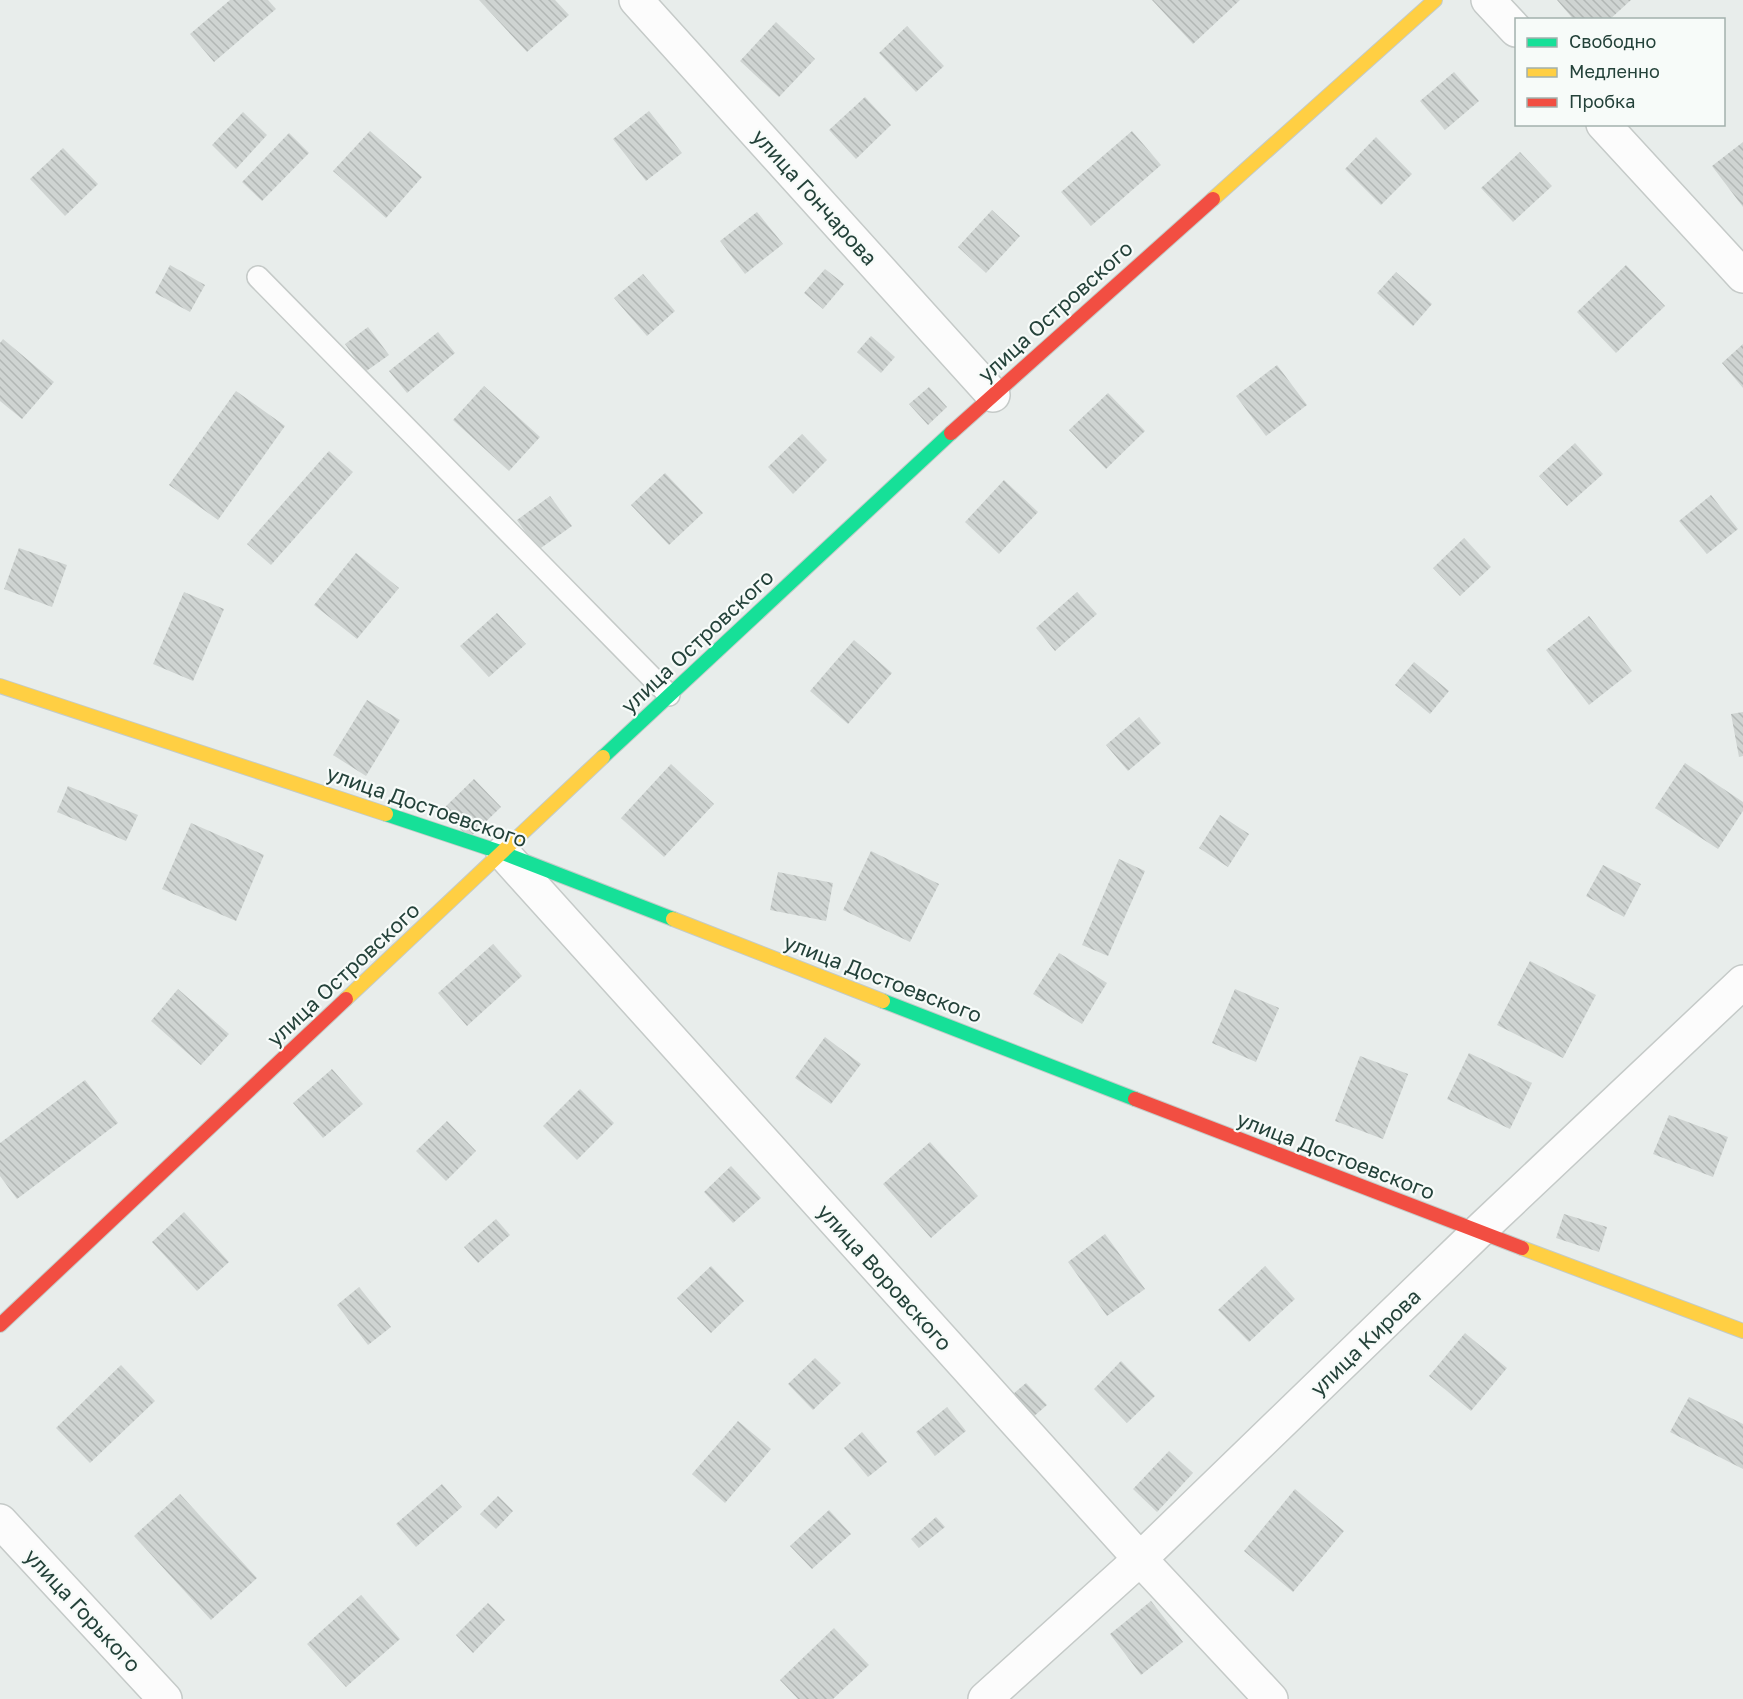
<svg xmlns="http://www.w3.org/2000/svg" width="1743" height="1699" viewBox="0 0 1743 1699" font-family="'Golos Text',sans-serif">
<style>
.building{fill:url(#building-back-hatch)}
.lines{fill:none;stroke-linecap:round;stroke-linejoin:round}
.lane-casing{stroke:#c5cac8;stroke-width:24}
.street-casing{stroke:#c5cac8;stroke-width:36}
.fast-casing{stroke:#c3cbc8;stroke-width:16}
.slow-casing{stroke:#c3cbc8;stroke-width:16}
.jam-casing{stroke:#c3cbc8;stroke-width:16}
.lane{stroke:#fcfcfc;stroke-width:21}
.street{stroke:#fcfcfc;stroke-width:33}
.fast{stroke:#16e098;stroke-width:14}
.slow{stroke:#ffcf43;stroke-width:14}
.jam{stroke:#f24e42;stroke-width:14}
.labels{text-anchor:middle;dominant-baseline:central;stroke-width:4.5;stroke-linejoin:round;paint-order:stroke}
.street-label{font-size:21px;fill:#24423a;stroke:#f7fbf9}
</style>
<defs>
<pattern id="building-back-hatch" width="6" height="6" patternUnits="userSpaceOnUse" patternTransform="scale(1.5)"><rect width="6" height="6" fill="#cfd4d2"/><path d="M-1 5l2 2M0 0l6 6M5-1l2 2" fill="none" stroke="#b2b7b5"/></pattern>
</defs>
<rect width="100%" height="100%" fill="#e8edeb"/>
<!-- building -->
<g class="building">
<path d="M230 0H268L276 9 214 62 190 34Z"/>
<path d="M479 0H555L569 15 527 52Z"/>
<path d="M1152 0H1240L1193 44Z"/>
<path d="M1557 0H1631L1609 20H1574Z"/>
<path d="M776 22 815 59 779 97 740 61Z"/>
<path d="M907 26 944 66 916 92 879 53Z"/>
<path d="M1454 72 1479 101 1445 130 1420 101Z"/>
<path d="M865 97 891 125 856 159 829 130Z"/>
<path d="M649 111 682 153 646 181 613 139Z"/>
<path d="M243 112 267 135 236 169 212 145Z"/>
<path d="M370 131 422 177 386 218 333 171Z"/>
<path d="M1132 131 1161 165 1091 226 1061 192Z"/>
<path d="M289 133 309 153 262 201 242 182Z"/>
<path d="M1376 137 1412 174 1381 205 1345 169Z"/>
<path d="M1743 142V207L1712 166Z"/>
<path d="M63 148 98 184 65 216 30 179Z"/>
<path d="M1520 152 1552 186 1513 222 1481 188Z"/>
<path d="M992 210 1020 236 986 273 958 247Z"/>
<path d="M757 212 783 244 745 274 720 241Z"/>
<path d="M170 265 205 285 190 312 155 293Z"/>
<path d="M1626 265 1665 306 1616 353 1577 312Z"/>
<path d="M825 269 844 284 823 309 804 293Z"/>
<path d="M1396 272 1432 304 1413 326 1377 293Z"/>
<path d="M643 274 675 311 647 336 614 298Z"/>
<path d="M368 327 389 355 365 372 345 344Z"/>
<path d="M438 332 455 353 407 393 389 371Z"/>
<path d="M871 336 895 357 881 373 857 352Z"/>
<path d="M3 339 54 382 22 419 0 401V343Z"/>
<path d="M1743 344V388L1722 363Z"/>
<path d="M1277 365 1307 405 1266 436 1236 396Z"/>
<path d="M484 386 540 437 509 471 453 420Z"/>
<path d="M929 387 947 407 928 425 909 404Z"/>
<path d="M236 391 285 426 218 520 169 485Z"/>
<path d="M1108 393 1145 431 1106 469 1069 430Z"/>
<path d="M802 434 827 460 793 494 768 467Z"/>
<path d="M1575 443 1603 474 1567 506 1539 476Z"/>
<path d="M329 451 353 472 271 565 247 544Z"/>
<path d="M665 473 703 513 669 545 631 505Z"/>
<path d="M1004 480 1038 512 999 554 965 522Z"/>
<path d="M1711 495 1738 529 1707 554 1679 521Z"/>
<path d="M550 496 572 526 538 550 517 520Z"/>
<path d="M1464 538 1491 567 1460 596 1433 568Z"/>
<path d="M19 548 67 565 52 607 4 589Z"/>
<path d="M356 553 399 588 357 639 314 605Z"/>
<path d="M184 592 224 609 193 681 153 664Z"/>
<path d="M1077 592 1097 614 1055 651 1036 628Z"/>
<path d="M497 613 526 644 489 677 460 646Z"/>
<path d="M1589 616 1632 671 1589 705 1546 650Z"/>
<path d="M854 640 892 673 848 724 810 691Z"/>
<path d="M1414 662 1449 691 1430 714 1395 685Z"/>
<path d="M367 700 400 720 366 776 333 755Z"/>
<path d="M1743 712V756L1739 757 1731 714Z"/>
<path d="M1139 717 1161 743 1128 771 1106 745Z"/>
<path d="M1685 763 1743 802V811L1718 849 1655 808Z"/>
<path d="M671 764 714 804 664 857 621 818Z"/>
<path d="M474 779 501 807 469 838 442 810Z"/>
<path d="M68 786 138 815 126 841 57 812Z"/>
<path d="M1220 815 1249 834 1228 867 1199 848Z"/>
<path d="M191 823 264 855 236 921 162 889Z"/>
<path d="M871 851 939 884 910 942 843 910Z"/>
<path d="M1119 859 1145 871 1108 956 1082 945Z"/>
<path d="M1603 865 1641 884 1624 917 1586 896Z"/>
<path d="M778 872 833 883 826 921 770 910Z"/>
<path d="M493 944 522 976 467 1026 438 993Z"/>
<path d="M1059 953 1107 983 1082 1024 1033 994Z"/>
<path d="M1530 961 1596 995 1563 1058 1497 1025Z"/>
<path d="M178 989 229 1034 201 1065 151 1021Z"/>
<path d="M1235 989 1279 1008 1256 1062 1212 1043Z"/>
<path d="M825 1037 861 1064 831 1104 795 1078Z"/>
<path d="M1469 1053 1532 1083 1510 1129 1447 1099Z"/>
<path d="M1360 1056 1408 1074 1383 1139 1335 1121Z"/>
<path d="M332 1069 363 1104 323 1138 293 1103Z"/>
<path d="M85 1080 118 1123 17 1199 0 1176V1143Z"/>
<path d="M580 1089 614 1123 577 1160 543 1126Z"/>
<path d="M1669 1115 1728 1137 1713 1177 1653 1154Z"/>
<path d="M447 1121 476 1151 446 1181 416 1151Z"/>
<path d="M930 1142 978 1196 931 1238 883 1184Z"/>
<path d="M731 1166 761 1198 733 1223 704 1192Z"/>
<path d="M184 1212 229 1262 197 1291 152 1242Z"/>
<path d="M1564 1214 1607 1227 1599 1252 1556 1238Z"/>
<path d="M496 1219 510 1235 478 1263 464 1247Z"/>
<path d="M1105 1234 1145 1289 1107 1316 1068 1262Z"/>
<path d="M711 1266 744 1301 711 1333 677 1298Z"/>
<path d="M1265 1266 1295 1299 1249 1342 1218 1310Z"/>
<path d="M359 1287 391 1327 368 1345 337 1305Z"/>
<path d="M1465 1333 1507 1368 1471 1411 1429 1376Z"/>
<path d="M815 1358 841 1383 813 1410 788 1384Z"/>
<path d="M1121 1361 1155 1396 1127 1423 1094 1389Z"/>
<path d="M121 1365 155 1401 90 1463 56 1428Z"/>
<path d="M1026 1383 1047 1405 1033 1417 1012 1395Z"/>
<path d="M1689 1397 1743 1424V1469L1670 1432Z"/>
<path d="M947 1407 966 1431 935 1456 916 1432Z"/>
<path d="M738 1421 771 1449 725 1503 692 1474Z"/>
<path d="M862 1432 887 1462 868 1477 844 1448Z"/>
<path d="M1169 1451 1193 1473 1157 1512 1133 1489Z"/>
<path d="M442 1484 462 1507 416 1547 396 1524Z"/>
<path d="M1295 1489 1344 1531 1293 1592 1244 1551Z"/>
<path d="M180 1494 257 1578 211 1620 134 1536Z"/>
<path d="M498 1496 513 1511 496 1529 480 1514Z"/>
<path d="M829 1510 851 1534 812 1569 790 1546Z"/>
<path d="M936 1517 945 1527 919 1548 911 1539Z"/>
<path d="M361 1595 400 1639 346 1687 307 1644Z"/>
<path d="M1151 1601 1183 1642 1141 1675 1110 1634Z"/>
<path d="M488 1603 505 1620 473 1653 456 1635Z"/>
<path d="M834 1628 869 1665 833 1699H798L780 1680Z"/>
</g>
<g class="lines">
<defs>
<path id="lane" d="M258 277 669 695"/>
<g id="street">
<path d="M636 0 993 395"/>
<path d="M1488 0 1516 30"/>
<path d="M1603 124 1743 276"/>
<path d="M503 853 1140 1559 1271 1699"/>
<path d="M0 1521 165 1699"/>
<path d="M985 1699 1140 1559 1478 1232 1743 982"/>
</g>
<g id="fast">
<path d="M603 757 951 433"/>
<path d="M386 814 503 853 673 919"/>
<path d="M883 1001 1135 1099"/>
</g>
<g id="slow">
<path d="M1213 199 1435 0"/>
<path d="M0 686 386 814"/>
<path d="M673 919 883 1001"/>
<path d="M346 999 603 757"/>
<path d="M1522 1248 1743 1331"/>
</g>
<g id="jam">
<path d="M951 433 1213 199"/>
<path d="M1135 1099 1522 1248"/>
<path d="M0 1325 346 999"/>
</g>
</defs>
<!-- lane casing -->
<use href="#lane" class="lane-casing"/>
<!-- street casing -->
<use href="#street" class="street-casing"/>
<!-- fast casing -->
<use href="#fast" class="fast-casing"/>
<!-- slow casing -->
<use href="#slow" class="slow-casing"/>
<!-- jam casing -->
<use href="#jam" class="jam-casing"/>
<!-- lane -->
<use href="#lane" class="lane"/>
<!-- street -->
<use href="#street" class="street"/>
<!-- fast -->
<use href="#fast" class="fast"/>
<!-- slow -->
<use href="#slow" class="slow"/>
<!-- jam -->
<use href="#jam" class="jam"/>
</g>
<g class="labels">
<!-- street labels -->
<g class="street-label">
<text transform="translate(815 197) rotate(48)">улица Гончарова</text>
<text transform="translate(1055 311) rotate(-42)">улица Островского</text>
<text transform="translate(697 641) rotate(-43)">улица Островского</text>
<text transform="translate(427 806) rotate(19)">улица Достоевского</text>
<text transform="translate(343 974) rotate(-43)">улица Островского</text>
<text transform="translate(883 978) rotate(21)">улица Достоевского</text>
<text transform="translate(1336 1155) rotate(21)">улица Достоевского</text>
<text transform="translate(885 1277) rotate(48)">улица Воровского</text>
<text transform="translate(1365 1342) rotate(-44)">улица Кирова</text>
<text transform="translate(83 1610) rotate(47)">улица Горького</text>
</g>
</g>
<!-- legend -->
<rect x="1515" y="18" width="210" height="108" fill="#f7fbf9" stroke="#a3b1ad" stroke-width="1.5"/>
<rect x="1527" y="38" width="30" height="9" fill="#16e098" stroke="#a3b1ad" stroke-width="1.5"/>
<text x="1569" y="48" font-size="18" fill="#24423a">Свободно</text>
<rect x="1527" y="68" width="30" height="9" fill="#ffcf43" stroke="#a3b1ad" stroke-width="1.5"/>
<text x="1569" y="78" font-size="18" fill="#24423a">Медленно</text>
<rect x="1527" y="98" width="30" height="9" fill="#f24e42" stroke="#a3b1ad" stroke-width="1.5"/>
<text x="1569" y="108" font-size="18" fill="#24423a">Пробка</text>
</svg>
